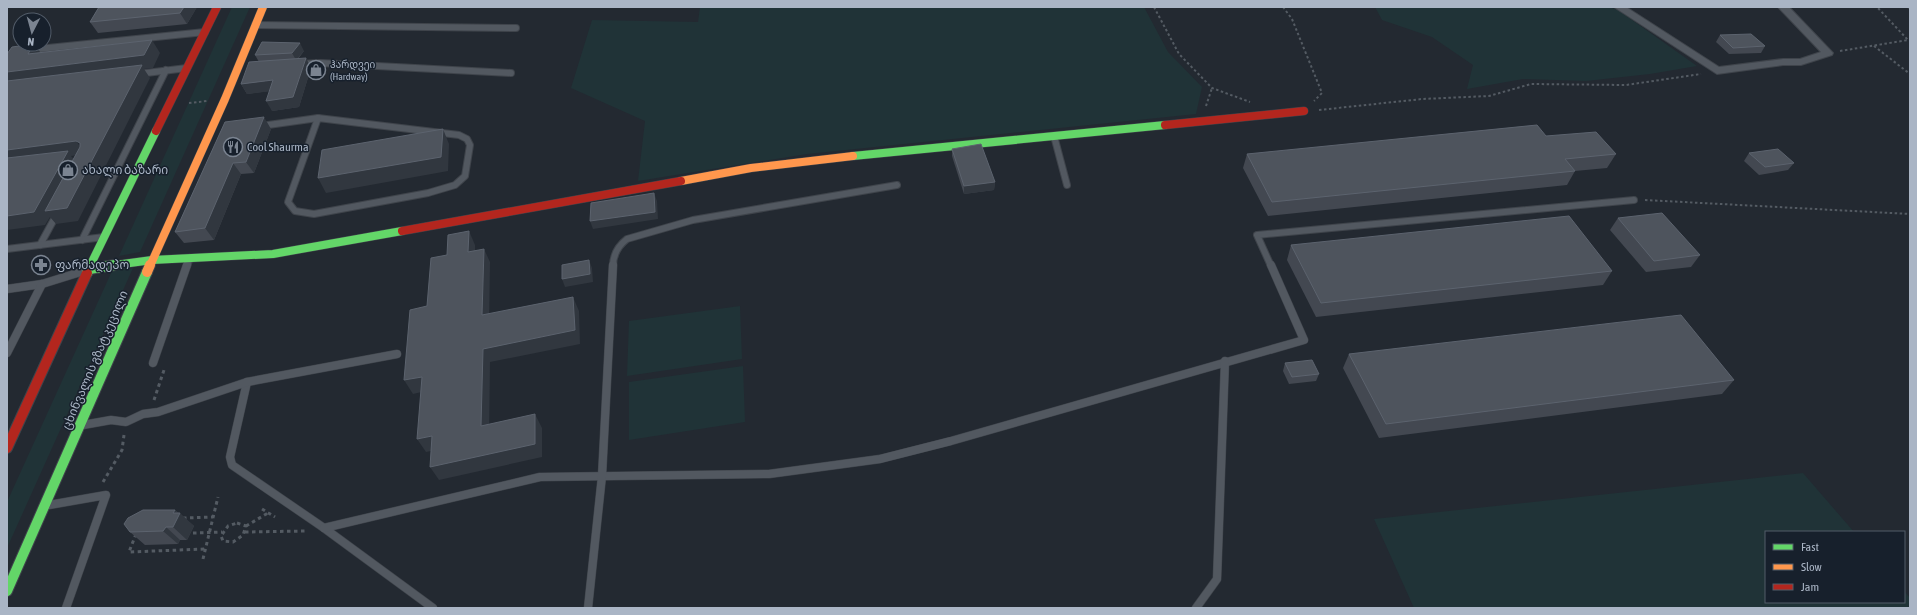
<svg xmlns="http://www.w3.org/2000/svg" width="1917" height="615" viewBox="0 0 1917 615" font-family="'Asap Condensed','Noto Sans Georgian',sans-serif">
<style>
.green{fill:#203337}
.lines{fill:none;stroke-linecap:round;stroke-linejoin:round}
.lane-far1-casing{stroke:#3f444b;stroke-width:8}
.lane-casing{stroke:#3f444b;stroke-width:9}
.street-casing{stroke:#3f444b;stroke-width:2}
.fast-far1-casing{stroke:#3f444b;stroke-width:9}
.fast-casing{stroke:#3f444b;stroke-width:12}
.slow-far1-casing{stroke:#3f444b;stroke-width:9}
.slow-casing{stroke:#3f444b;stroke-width:12}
.jam-far1-casing{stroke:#3f444b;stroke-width:9}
.jam-casing{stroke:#3f444b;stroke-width:12}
.path-far1{stroke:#545b63;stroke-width:2;stroke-dasharray:2.5 2.5;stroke-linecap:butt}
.path{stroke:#545b63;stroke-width:3;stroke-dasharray:3.5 3.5;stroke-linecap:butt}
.lane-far1{stroke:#525860;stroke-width:6}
.lane{stroke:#525860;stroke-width:8}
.street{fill:#525860;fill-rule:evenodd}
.fast-far1{stroke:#63d668;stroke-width:8}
.fast{stroke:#63d668;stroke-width:10}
.slow-far1{stroke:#ff974d;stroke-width:8}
.slow{stroke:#ff974d;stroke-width:10}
.jam-far1{stroke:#b3261e;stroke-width:8}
.jam{stroke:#b3261e;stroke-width:10}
.wall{fill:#434851}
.shaded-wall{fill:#31373f}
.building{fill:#4e545d;stroke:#5c636e}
.labels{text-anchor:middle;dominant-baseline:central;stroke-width:3;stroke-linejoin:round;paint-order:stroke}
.far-poi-label{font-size:10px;fill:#aab5c5;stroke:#17202c;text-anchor:start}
.poi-label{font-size:12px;fill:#aab5c5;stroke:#17202c;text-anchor:start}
.street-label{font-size:12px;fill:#aab5c5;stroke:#17202c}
</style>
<rect width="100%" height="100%" fill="#232931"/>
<!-- green -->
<g class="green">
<path d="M232 7H250L140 252 119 256Z"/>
<path d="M700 7H1144L1168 52 1202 87 1196 114 807 154 638 181 645 121 571 88 592 20 698 22Z"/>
<path d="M1375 7H1609L1618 10 1697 66 1650 74 1586 81 1523 79 1467 89 1473 65 1432 37 1382 20Z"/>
<path d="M133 268 7 548V502L112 271Z"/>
<path d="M740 306 742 359 627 376 629 321Z"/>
<path d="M743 366 745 422 629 440V382Z"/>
<path d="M1803 473 1854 532H1766V602H1904V591L1910 598V608H1414L1374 519Z"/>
</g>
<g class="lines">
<defs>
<g id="lane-far1">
<path d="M255 25 516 28"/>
<path d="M28 50 205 32"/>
<path d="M300 64 320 63 511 73"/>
<path d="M138 74 187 68"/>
<path d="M318 118 459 135 467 139 470 145 465 176 455 185 428 193 314 214 295 211 288 202Z"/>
<path d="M261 126 318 118"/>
<path d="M1054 136 1067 185"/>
<path d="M82 240 166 70"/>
<path d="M40 245 58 212"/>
<path d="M7 249 104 237"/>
<path d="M187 266 190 258"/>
<path d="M613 266C613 255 618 246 627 239L693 220 897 185"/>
<path d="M1271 266 1257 235 1634 200"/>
</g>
<g id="lane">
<path d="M7 289 42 284 87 270"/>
<path d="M7 353 42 284"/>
<path d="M153 363 187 265"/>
<path d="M247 382 230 457 232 465 324 528 433 608"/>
<path d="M83 425 111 420 126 422 143 414 158 412 247 382 397 354"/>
<path d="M49 505 106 495 66 608"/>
<path d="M324 528 540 477 769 474 880 459 951 441 1304 340 1271 265"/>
<path d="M588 608 602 476 613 265"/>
<path d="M1196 608 1217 579 1225 361"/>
</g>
<path id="street" d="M1614 7H1626L1719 67 1783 59H1800L1821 52 1778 7H1789L1833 53 1832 55 1801 65H1783L1717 74Z"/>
<g id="fast-far1">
<path d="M853 156 1165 125"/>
<path d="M90 266 156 131"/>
<path d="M108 266 152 260 273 254 402 231"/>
</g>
<g id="fast">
<path d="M89 269 115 265"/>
<path d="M87 273 91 265"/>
<path d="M7 591 147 272"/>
</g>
<g id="slow-far1">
<path d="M681 181 751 168 853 156"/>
<path d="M150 266 225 99 263 7"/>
</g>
<path id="slow" d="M147 272 150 265"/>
<g id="jam-far1">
<path d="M1165 125 1304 111"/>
<path d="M156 131 217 7"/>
<path d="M402 231 681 181"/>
</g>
<path id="jam" d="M7 448 87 273"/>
</defs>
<!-- lane-far1 casing -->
<use href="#lane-far1" class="lane-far1-casing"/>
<!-- lane casing -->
<use href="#lane" class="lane-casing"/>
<!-- street casing -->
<use href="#street" class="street-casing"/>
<!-- fast-far1 casing -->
<use href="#fast-far1" class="fast-far1-casing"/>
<!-- fast casing -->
<use href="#fast" class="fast-casing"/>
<!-- slow-far1 casing -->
<use href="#slow-far1" class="slow-far1-casing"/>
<!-- slow casing -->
<use href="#slow" class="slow-casing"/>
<!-- jam-far1 casing -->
<use href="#jam-far1" class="jam-far1-casing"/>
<!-- jam casing -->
<use href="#jam" class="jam-casing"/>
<!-- path-far1 -->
<g class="path-far1">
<path d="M1154 7 1179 54 1212 88 1250 102"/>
<path d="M1283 7 1292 19 1322 93 1314 101"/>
<path d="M1908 7 1910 8"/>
<path d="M1874 46 1910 74"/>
<path d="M1840 51 1908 40 1877 7"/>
<path d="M189 103 207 101"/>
<path d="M1206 106 1212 88"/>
<path d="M1319 110 1422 99 1489 96 1531 84 1626 85 1701 74"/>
<path d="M1645 200 1910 214"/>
</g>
<!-- path -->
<g class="path">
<path d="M154 400 164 370"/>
<path d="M103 482 122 450 124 435"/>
<path d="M262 509 275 517"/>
<path d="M183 518 213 517"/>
<path d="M237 523 246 526 243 535 233 542 223 541 221 536 228 526Z"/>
<path d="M246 526 268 513"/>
<path d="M245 532 306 531"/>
<path d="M193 533 222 532"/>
<path d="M136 534 129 552 205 549"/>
<path d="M203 559 218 497"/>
</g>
<!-- lane-far1 -->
<use href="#lane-far1" class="lane-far1"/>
<!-- lane -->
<use href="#lane" class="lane"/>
<!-- street -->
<use href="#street" class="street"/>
<!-- fast-far1 -->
<use href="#fast-far1" class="fast-far1"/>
<!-- fast -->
<use href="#fast" class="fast"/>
<!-- slow-far1 -->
<use href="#slow-far1" class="slow-far1"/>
<!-- slow -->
<use href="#slow" class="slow"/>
<!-- jam-far1 -->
<use href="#jam-far1" class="jam-far1"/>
<!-- jam -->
<use href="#jam" class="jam"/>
</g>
<!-- wall -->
<g class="wall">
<path d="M99 7H197L187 24 98 33 90 22Z"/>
<path d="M1720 35 1765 46 1761 53 1729 54 1716 42Z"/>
<path d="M304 51 298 59 306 58 311 68 299 107 272 111 269 91 247 94 241 84 259 62 255 55Z"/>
<path d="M225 122 271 129 254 173 241 174 214 240 184 243 175 232Z"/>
<path d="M1546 136 1616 154 1607 168 1575 171 1567 185 1268 216 1243 168 1247 154Z"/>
<path d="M952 149 995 182 994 190 964 194 952 156Z"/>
<path d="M1749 153 1794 163 1788 170 1759 175 1744 161Z"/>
<path d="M1618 218 1700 255 1691 267 1646 272 1610 230Z"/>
<path d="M1291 245 1612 271 1603 285 1316 317 1287 260Z"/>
<path d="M1349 354 1734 380 1722 394 1379 438 1343 368Z"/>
<path d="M1285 363 1319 374 1316 381 1289 384 1283 371Z"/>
<path d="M175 510 194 526 187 540H180L178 544 145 545 130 532Z"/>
</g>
<!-- shaded-wall -->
<g class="shaded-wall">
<path d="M184 7H197L187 24 180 13Z"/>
<path d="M152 40 160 53 153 68 144 69 150 78 78 221 56 224 50 217 45 225 7 230V216L34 212 64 156 7 164V150L76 141 86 154 71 156 78 164 53 210 67 208 140 69 7 86V72L144 55Z"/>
<path d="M300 43 304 51 296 60 292 53Z"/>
<path d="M34 44 44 57 28 54Z"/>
<path d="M306 58 311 68 299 107 272 111 266 101Z"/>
<path d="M273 80 279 90 247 94 241 84Z"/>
<path d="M264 117 271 129 254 173 246 162Z"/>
<path d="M443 129 449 144 448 171 326 193 318 178Z"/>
<path d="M233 163 241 174 214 240 205 228Z"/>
<path d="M995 182 994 190 964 194V186Z"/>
<path d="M654 193 657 201 658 219 593 229 590 221Z"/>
<path d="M469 231 475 245V265L468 252Z"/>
<path d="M484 249 490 262 489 328 482 315Z"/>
<path d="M589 260 592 268 593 282 565 287 562 279Z"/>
<path d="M573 297 579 311 580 344 490 362 489 439 481 426 483 349Z"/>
<path d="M422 377 430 390 413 394 404 380Z"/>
<path d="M535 414 542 428V457L439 480 430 467Z"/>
<path d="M432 436 441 449 426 452 417 439Z"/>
<path d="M175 510 180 514V513L194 526 187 540 173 527V513Z"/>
<path d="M166 527 180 540 178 544 163 531Z"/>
</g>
<!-- building -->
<g class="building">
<path d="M99 7H184L180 13 90 22Z"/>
<path d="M1751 34 1765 46 1733 48 1720 35Z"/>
<path d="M152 40 144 55 7 72V54L12 47 34 44 28 54Z"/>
<path d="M262 42 300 43 292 53 255 55Z"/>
<path d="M306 58 293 97 266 101 273 80 241 84 249 62Z"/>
<path d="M142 65 67 208 45 211 80 147V143L76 141 7 150V81Z"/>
<path d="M264 117 246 162 233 163 205 228 175 232 225 122Z"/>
<path d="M1537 125 1546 136 1596 132 1616 154 1565 159 1575 171 1272 202 1247 154Z"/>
<path d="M443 129 441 157 318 178 322 150Z"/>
<path d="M981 144 995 182 964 186 952 149Z"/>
<path d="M1778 149 1794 163 1765 167 1749 153Z"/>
<path d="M68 151 34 212 7 216V158Z"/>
<path d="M654 193 655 212 590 221 591 203Z"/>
<path d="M1662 213 1700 255 1654 261 1618 218Z"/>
<path d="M1569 216 1612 271 1321 303 1291 245Z"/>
<path d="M469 231 468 252 484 249 482 315 573 297 575 330 483 349 481 426 535 414V444L430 467 432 436 417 439 422 377 404 380 410 310 427 306 431 258 447 255 448 235Z"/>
<path d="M589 260 590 274 562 279V265Z"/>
<path d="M1681 315 1734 380 1386 424 1349 354Z"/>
<path d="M1312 360 1319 374 1292 377 1285 363Z"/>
<path d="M143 510H175L173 513H180L173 527H166L163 531 130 532 124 524 128 518Z"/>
</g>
<!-- icons -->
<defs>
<symbol id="shop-ring" viewBox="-11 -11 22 22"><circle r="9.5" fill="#17202c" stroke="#7b8491" stroke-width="1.5"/><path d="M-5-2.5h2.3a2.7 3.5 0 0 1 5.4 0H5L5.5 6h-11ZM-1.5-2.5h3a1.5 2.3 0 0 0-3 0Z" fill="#7b8491"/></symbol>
<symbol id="restaurant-ring" viewBox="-11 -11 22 22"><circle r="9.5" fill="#17202c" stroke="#7b8491" stroke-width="1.5"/><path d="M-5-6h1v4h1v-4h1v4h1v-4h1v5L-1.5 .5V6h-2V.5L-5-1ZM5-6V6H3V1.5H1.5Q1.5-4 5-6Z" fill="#7b8491"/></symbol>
<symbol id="pharmacy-ring" viewBox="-11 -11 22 22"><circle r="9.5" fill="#17202c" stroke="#7b8491" stroke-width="1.5"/><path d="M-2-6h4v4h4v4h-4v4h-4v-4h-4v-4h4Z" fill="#7b8491"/></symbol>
</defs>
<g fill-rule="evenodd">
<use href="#shop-ring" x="305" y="59" width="22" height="22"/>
<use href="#restaurant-ring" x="222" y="136" width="22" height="22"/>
<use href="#shop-ring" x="57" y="159" width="22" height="22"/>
<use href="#pharmacy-ring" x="30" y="254" width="22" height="22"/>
</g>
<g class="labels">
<!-- far-poi labels -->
<g class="far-poi-label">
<text x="330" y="64">ჰარდვეი<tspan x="330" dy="12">(Hardway)</tspan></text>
</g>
<!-- poi labels -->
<g class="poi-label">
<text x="247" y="147">Cool Shaurma</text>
<text x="82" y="170">ახალი ბაზარი</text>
<text x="55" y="265">ფარმადეპო</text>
</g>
<!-- street labels -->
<g class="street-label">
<text transform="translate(95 360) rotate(-67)">ცხინვალის გზატკეცილი</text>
</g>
</g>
<!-- border -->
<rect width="1917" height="615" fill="none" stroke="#aab5c5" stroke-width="16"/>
<!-- legend -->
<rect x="1765" y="531" width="140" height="72" fill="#17202c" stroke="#525c69"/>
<rect x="1773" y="544" width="20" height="6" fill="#63d668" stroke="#525c69"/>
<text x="1801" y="551" font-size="12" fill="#aab5c5">Fast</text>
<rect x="1773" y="564" width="20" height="6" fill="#ff974d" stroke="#525c69"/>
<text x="1801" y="571" font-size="12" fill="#aab5c5">Slow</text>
<rect x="1773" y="584" width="20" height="6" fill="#b3261e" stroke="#525c69"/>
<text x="1801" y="591" font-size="12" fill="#aab5c5">Jam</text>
<!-- north arrow -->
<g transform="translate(32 32) rotate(186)"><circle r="19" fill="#17202c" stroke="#525c69"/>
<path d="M0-3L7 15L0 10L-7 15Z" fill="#7b8491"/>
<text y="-6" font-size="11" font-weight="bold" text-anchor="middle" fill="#aab5c5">N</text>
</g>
</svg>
